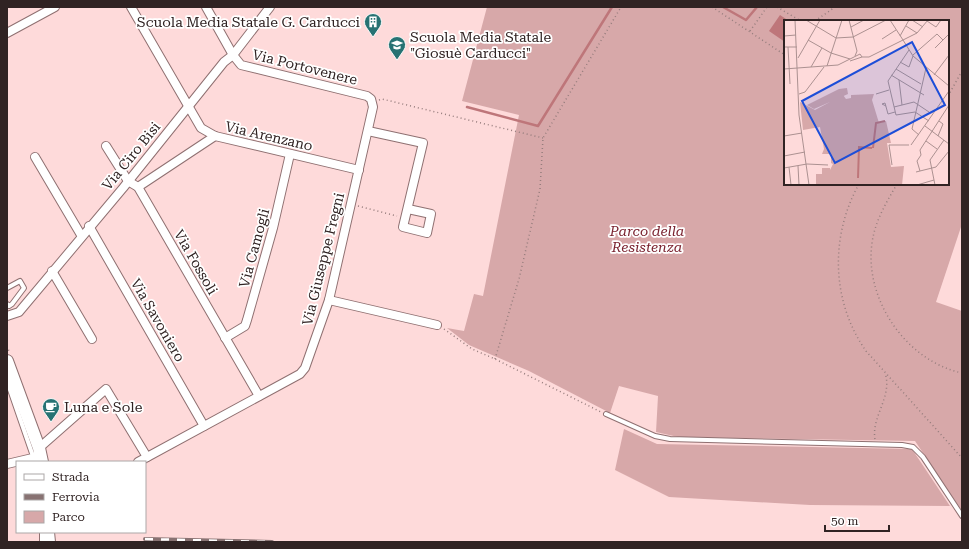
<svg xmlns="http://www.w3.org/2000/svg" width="969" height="549" viewBox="0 0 969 549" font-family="'Roboto Serif',serif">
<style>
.green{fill:#d7a8a9;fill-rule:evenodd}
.water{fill:#be767a}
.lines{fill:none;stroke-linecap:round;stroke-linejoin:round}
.stream{stroke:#be767a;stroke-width:2.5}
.lane-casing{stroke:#8f7071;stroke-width:6}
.street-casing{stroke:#8f7071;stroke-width:10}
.secondary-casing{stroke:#8f7071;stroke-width:14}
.path{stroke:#967d7d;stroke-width:1.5;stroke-dasharray:1 3;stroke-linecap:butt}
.lane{stroke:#fff;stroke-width:4}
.street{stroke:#fff;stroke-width:8}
.secondary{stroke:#fff;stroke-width:12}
.rail-casing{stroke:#887272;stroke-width:4}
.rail{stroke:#fff;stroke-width:2.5;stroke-dasharray:8;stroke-linecap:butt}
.labels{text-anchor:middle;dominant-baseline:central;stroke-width:3.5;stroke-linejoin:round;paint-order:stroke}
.poi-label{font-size:14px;fill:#302323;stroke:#fff;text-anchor:start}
.street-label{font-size:14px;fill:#302323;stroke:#fff}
.park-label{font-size:14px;font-style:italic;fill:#7a222f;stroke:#fff}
.inset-river{fill:none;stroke:#be767a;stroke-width:2}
.inset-road{fill:none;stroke:#ac9191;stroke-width:1}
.view{fill:#1d4ed8;fill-opacity:0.15;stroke:#1d4ed8;stroke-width:2}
.inset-edge{fill:none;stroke:#302323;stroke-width:2}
</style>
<rect width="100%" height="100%" fill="#fedada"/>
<!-- green -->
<g class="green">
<path d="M487 7H962V224L936 302 962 311V511L915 441 678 437 656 432 658 396 619 386 610 413 529 371 469 345 447 328 464 331 474 294 483 296 519 115 462 101ZM785 21H948V184H785Z"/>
<path d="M624 429 657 444 912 449 950 506 810 505 669 497 615 470Z"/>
</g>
<!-- water -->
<path class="water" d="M780 15 789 21H785V42L769 31Z"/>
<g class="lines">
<!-- stream -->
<g class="stream">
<path d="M723 7 746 20 757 7"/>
<path d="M467 107 538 126 612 7"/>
</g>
<defs>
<g id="lane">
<path d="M7 288 20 281 24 288 12 304 9 306 7 304"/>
<path d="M7 381 35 462"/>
<path d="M606 414 655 436 670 439 902 445 913 447 923 457 962 516"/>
<path d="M42 532V542"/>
</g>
<g id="street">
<path d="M131 7 201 128 215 136 359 170"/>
<path d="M7 33 55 7"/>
<path d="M368 131 423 143 403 227 427 233 431 214 408 209"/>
<path d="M106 146 128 181 138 187 259 396"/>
<path d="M35 157 81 235"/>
<path d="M138 187 215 136"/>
<path d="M89 226 204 426"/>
<path d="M52 271 92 339"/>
<path d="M329 300 437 325"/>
<path d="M7 316 19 312 123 188 224 62 233 55 270 7"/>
<path d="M225 338 245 326 247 320 273 228 290 154"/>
<path d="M39 448 106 389 147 457"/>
<path d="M138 462 300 374 305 368 329 300 373 107 371 99 367 96 241 65 233 55 206 7"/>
<path d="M7 464 41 456"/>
</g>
<g id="secondary">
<path d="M7 361 39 448 42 462"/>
<path d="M48 532 49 542"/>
</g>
</defs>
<!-- lane casing -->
<use href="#lane" class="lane-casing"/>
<!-- street casing -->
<use href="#street" class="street-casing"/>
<!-- secondary casing -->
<use href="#secondary" class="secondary-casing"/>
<!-- path -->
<g class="path">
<path d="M712 7 785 55"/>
<path d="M777 7 801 21"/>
<path d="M815 21 835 7"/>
<path d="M750 31 767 7"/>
<path d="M948 96 962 71"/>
<path d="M379 100 382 99 543 138"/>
<path d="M859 184C830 236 831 301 866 351L962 458"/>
<path d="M897 184C886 203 875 221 872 243 864 299 906 361 962 373"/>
<path d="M358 206 397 216"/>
<path d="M444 329 472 349 495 359 601 412"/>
<path d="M7 346 9 351"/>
<path d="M495 359 519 279 540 189 543 138 621 7"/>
<path d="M875 439C871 417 893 396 885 373"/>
<path d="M7 542H23"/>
</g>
<!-- lane -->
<use href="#lane" class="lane"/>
<!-- street -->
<use href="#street" class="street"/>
<!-- secondary -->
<use href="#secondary" class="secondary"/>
<defs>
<path id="rail" d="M145 539 272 542"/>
</defs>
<!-- rail casing -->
<use href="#rail" class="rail-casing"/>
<!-- rail -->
<use href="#rail" class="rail"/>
</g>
<!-- icons -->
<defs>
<symbol id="building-pin" viewBox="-11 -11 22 30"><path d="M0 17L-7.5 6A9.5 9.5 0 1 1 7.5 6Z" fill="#277273" stroke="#fff"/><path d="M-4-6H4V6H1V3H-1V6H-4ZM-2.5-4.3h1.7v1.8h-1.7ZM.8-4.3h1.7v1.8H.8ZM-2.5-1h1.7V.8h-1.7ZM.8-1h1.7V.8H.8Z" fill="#fff"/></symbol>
<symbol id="school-pin" viewBox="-11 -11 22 30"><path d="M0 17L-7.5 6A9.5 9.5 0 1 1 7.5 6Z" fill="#277273" stroke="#fff"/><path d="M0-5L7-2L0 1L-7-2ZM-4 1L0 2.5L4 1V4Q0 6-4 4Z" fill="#fff"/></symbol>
<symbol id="cafe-pin" viewBox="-11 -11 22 30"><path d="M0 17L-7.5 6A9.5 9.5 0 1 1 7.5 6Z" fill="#277273" stroke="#fff"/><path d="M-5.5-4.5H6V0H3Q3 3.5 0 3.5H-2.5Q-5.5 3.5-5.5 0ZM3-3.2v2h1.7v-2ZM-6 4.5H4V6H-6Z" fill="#fff"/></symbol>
</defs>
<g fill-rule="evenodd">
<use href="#building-pin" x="363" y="12" width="20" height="27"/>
<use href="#school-pin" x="387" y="35" width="20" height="27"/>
<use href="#cafe-pin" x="41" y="397" width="20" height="27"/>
</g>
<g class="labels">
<!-- poi labels -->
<g class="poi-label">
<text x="360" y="22" text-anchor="end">Scuola Media Statale G. Carducci</text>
<text x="410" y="37">Scuola Media Statale<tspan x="410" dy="16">"Giosuè Carducci"</tspan></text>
<text x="64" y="407">Luna e Sole</text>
</g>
<!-- street labels -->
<g class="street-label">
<text transform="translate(305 67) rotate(14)">Via Portovenere</text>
<text transform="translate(269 136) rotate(13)">Via Arenzano</text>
<text transform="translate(131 156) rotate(-51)">Via Ciro Bisi</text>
<text transform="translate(254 248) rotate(-75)">Via Camogli</text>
<text transform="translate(323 259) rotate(-76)">Via Giuseppe Fregni</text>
<text transform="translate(196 262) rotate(60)">Via Fossoli</text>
<text transform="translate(158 320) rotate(60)">Via Savoniero</text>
</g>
<!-- park labels -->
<g class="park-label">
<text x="647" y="231">Parco della<tspan x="647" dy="16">Resistenza</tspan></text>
</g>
</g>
<!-- overview -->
<g transform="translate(784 20)">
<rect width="165" height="165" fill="#fedada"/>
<path d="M63 68 64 74 30 89 23 85 55 69ZM90 74 88 80 95 103 102 101 107 123H103L107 147 120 146 118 165H32V154H38V148H46V150L49 144 47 143V134H38L40 129 36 107 19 110 16 82 31 90 59 75 62 79 67 78V75Z" fill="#d7a8a9"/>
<path class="inset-river" d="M89 128 92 103 101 101M74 158 75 127 88 128"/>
<path class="inset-road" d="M11 0 15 95 25 165M22 0 52 18 69 17 102 0M65 0 73 31 71 36M106 0 119 20M128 0 139 7M143 1 152 7 157 0M122 6 133 13M67 7 80 0M0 16 12 15M116 16 125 0M98 19 112 10M24 20 47 33 66 39M119 20 129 36 165 66M0 27H13M4 27 6 64M151 28 165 14M125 30 104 61 112 95 131 92M129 35 153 14 159 20M78 37H85L133 13 144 0M14 38 36 0M66 41 78 37M116 42 125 47 129 36M43 46 58 0M27 47 38 28M0 49 54 45 76 34 78 37M112 49 137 64M107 55 140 75M150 55 165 35M115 60 118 85M15 74 21 72 40 47M92 74 105 70M102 86 98 84 101 83 104 94 111 92M110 87 130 82 145 92M131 92 145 101M141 106 165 124M135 115 128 109 142 48M0 116 18 113M154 116 159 104 155 101M142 121 153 129M127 125 165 71M0 136 21 132M108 145 105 125H125M14 146 15 165M5 147 7 165M0 148 23 144 44 145M136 151 133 141 137 135 136 130 165 85M132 152 152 147 165 131M133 165 150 160M151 165 146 140 160 120"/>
<path class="view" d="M128 22 161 85 51 143 18 81Z"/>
<rect width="165" height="165" class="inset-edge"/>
</g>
<!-- border -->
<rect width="969" height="549" fill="none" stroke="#302323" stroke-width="16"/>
<!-- legend -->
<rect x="16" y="461" width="130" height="72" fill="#ffffff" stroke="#aca7a7"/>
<rect x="24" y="474" width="20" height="6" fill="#ffffff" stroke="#aca7a7"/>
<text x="52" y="481" font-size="12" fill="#302323">Strada</text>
<rect x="24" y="494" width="20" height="6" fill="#887272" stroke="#aca7a7"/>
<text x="52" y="501" font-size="12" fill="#302323">Ferrovia</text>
<rect x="24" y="511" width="20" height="12" fill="#d7a8a9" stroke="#aca7a7"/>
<text x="52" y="521" font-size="12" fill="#302323">Parco</text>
<!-- scale -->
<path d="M825 525v6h64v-6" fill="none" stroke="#302323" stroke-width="2"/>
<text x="831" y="525" font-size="12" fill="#302323" stroke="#ffffff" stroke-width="3" paint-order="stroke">50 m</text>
</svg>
